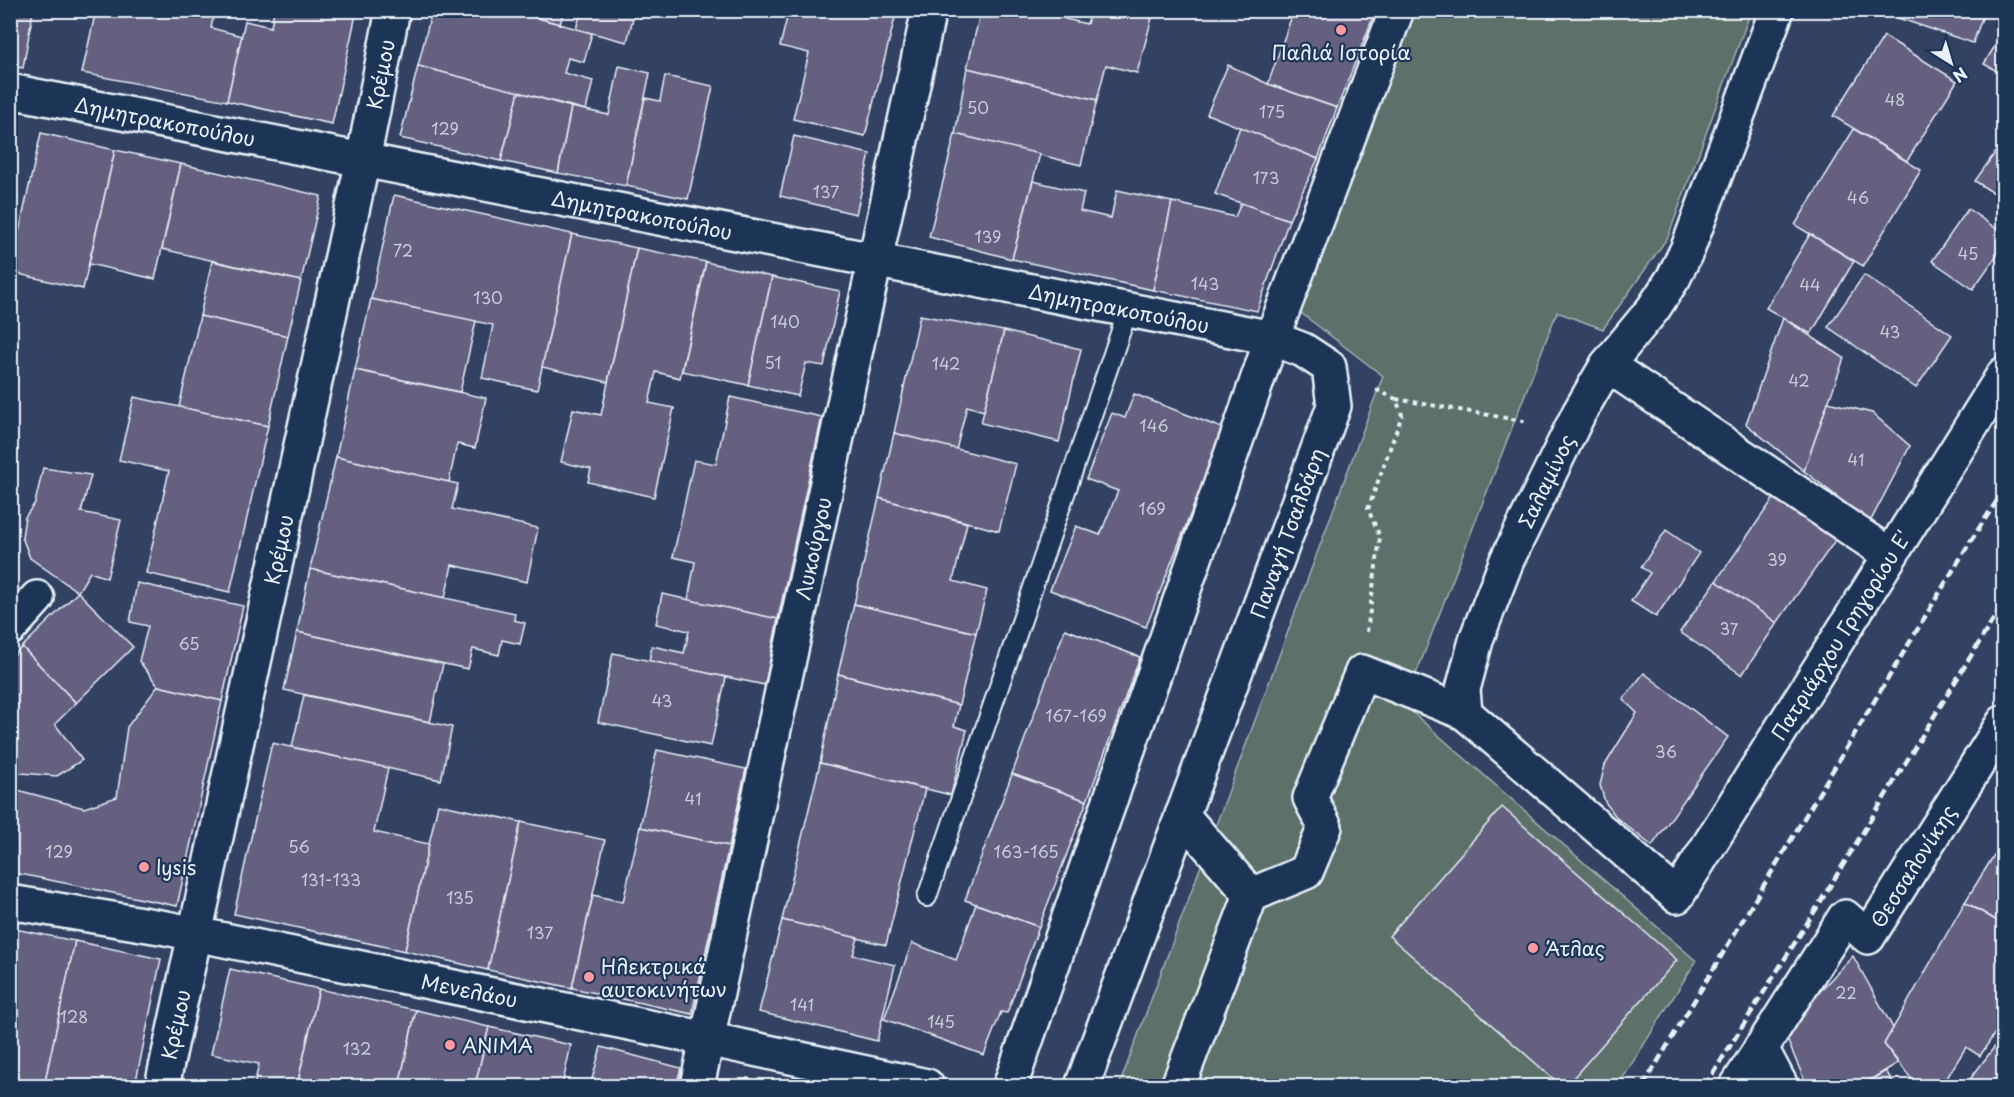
<svg xmlns="http://www.w3.org/2000/svg" width="2014" height="1097" viewBox="0 0 2014 1097" font-family="'Playpen Sans',sans-serif">
<style>
.green{fill:#5d706b;stroke:#a2b0b2;stroke-width:1.5}
.building{fill:#656180;stroke:#e8f1f8;stroke-width:1.5}
.lines{fill:none;stroke-linecap:round;stroke-linejoin:round}
.lane-casing{stroke:#e8f1f8;stroke-width:22}
.street-casing{stroke:#e8f1f8;stroke-width:38}
.path{stroke:#e8f1f8;stroke-width:4;stroke-dasharray:4.5 4.5;stroke-linecap:butt}
.lane{stroke:#1d3557;stroke-width:18}
.street{stroke:#1d3557;stroke-width:33}
.rail{stroke:#e8f1f8;stroke-width:4.5;stroke-dasharray:9 4.5;stroke-linecap:butt}
.poi-dot{fill:#ff9aa2;stroke:#1d3557;stroke-width:2}
.labels{text-anchor:middle;dominant-baseline:central;stroke-width:4.5;stroke-linejoin:round;paint-order:stroke}
.number-label{font-size:16px;fill:#c7cdda}
.poi-label{font-size:20px;fill:#e8f1f8;stroke:#1d3557;text-anchor:start}
.street-label{font-size:20px;fill:#e8f1f8;stroke:#1d3557}
</style>
<rect width="100%" height="100%" fill="#334263"/>
<filter id="ink" filterUnits="userSpaceOnUse"><feTurbulence type="fractalNoise" baseFrequency=".0167" numOctaves="2"/><feDisplacementMap in="SourceGraphic" scale="12" xChannelSelector="R" yChannelSelector="G"/><feConvolveMatrix kernelMatrix="1 2 1 2 8 2 1 2 1" color-interpolation-filters="sRGB"/></filter>
<g filter="url(#ink)">
<!-- green -->
<path class="green" d="M1407 11H1751L1668 237 1603 329 1557 312 1404 705 1696 961 1618 1086H1119L1383 376 1297 310Z"/>
<!-- building -->
<g class="building">
<path d="M10 10 33 12 23 68 10 66Z"/>
<path d="M96 10H215L211 28 242 36 227 101 82 73Z"/>
<path d="M274 10H357L332 124 227 101 245 21 271 27Z"/>
<path d="M432 10H509L592 33 584 62 568 58 564 73 593 81 586 110 418 66Z"/>
<path d="M509 10H564L560 24Z"/>
<path d="M576 10H635L627 42 576 29 581 12Z"/>
<path d="M779 10H897L865 136 793 119 809 53 780 46 787 18 777 16Z"/>
<path d="M981 10H1067L1065 19 1087 24 1090 10H1121L1152 18 1137 73 1106 65 1097 100 967 68Z"/>
<path d="M1294 10H1376L1337 108 1268 84Z"/>
<path d="M1884 10H1985L1973 43 1883 13Z"/>
<path d="M2004 31V75L1984 64Z"/>
<path d="M1884 36 1957 81 1907 161 1833 116Z"/>
<path d="M1228 65 1268 84 1337 108 1318 159 1207 114Z"/>
<path d="M418 66 519 92 501 161 400 138Z"/>
<path d="M619 66 650 73 626 186 558 173 571 107 609 115Z"/>
<path d="M967 68 1097 100 1081 165 955 134Z"/>
<path d="M665 76 713 86 688 199 626 186 645 98 660 101Z"/>
<path d="M519 92 571 107 558 173 501 161Z"/>
<path d="M1240 127 1318 159 1289 220 1215 194Z"/>
<path d="M1854 129 1921 170 1863 266 1795 225Z"/>
<path d="M41 133 115 150 83 289 10 272Z"/>
<path d="M955 134 1040 154 1012 259 929 237Z"/>
<path d="M794 136 870 154 856 214 780 196Z"/>
<path d="M2004 140V200L1975 181Z"/>
<path d="M115 150 181 164 155 279 89 264Z"/>
<path d="M181 164 321 196 301 281 162 249Z"/>
<path d="M1033 181 1084 193 1080 211 1111 218 1117 190 1172 202 1153 290 1012 259Z"/>
<path d="M394 195 572 234 537 390 482 378 493 325 371 299Z"/>
<path d="M1172 202 1235 217 1241 203 1289 220 1257 311 1153 290Z"/>
<path d="M1968 209 2004 234V245L1973 289 1932 261Z"/>
<path d="M10 228 19 229 10 265Z"/>
<path d="M572 234 637 248 608 382 542 367Z"/>
<path d="M1810 234 1854 261 1811 334 1766 308Z"/>
<path d="M637 248 706 262 680 378 656 372 649 403 674 408 654 497 588 482 591 469 561 462 573 409 601 415Z"/>
<path d="M212 261 301 281 288 336 200 316Z"/>
<path d="M706 262 772 277 748 385 682 371Z"/>
<path d="M1864 275 1952 335 1916 388 1828 327Z"/>
<path d="M772 277 840 291 824 366 806 363 798 396 748 385Z"/>
<path d="M371 299 476 321 460 392 355 370Z"/>
<path d="M920 315 1004 331 984 411 967 406 956 450 894 433Z"/>
<path d="M200 316 288 336 268 426 179 407Z"/>
<path d="M1783 318 1844 358 1804 471 1746 424Z"/>
<path d="M1004 331 1081 349 1059 442 981 423Z"/>
<path d="M355 370 486 398 475 448 457 444 449 482 336 457Z"/>
<path d="M1134 394 1224 429 1146 627 1050 590 1076 526 1100 535 1118 491 1086 479 1112 413 1125 418Z"/>
<path d="M134 397 268 426 230 592 146 573 169 471 119 460Z"/>
<path d="M730 397 822 417 778 619 688 600 695 562 673 557 694 460 716 464Z"/>
<path d="M1828 402 1872 413 1910 446 1870 522 1804 471Z"/>
<path d="M894 433 1016 464 999 531 879 498Z"/>
<path d="M336 457 458 484 452 509 538 528 527 582 452 565 445 598 310 569Z"/>
<path d="M43 468 91 475 81 512 121 520 107 578 90 572 78 592 30 558 22 537 25 517 35 503Z"/>
<path d="M1776 495 1837 538 1777 623 1716 581Z"/>
<path d="M879 498 967 523 953 581 987 590 976 633 854 604Z"/>
<path d="M1666 530 1699 553 1656 617 1631 601 1650 573 1641 567Z"/>
<path d="M310 569 515 613 514 620 525 623 520 644 502 640 499 655 473 649 468 669 297 632Z"/>
<path d="M1716 581 1777 623 1742 675 1680 632Z"/>
<path d="M137 583 243 606 222 701 158 686 139 661 148 626 130 622Z"/>
<path d="M78 592 133 647 76 703 22 647Z"/>
<path d="M662 594 778 619 765 685 649 661 652 646 684 653 689 631 656 624Z"/>
<path d="M854 604 976 633 959 705 838 674Z"/>
<path d="M1065 629 1140 657 1087 801 1012 774Z"/>
<path d="M297 632 443 664 430 722 284 690Z"/>
<path d="M22 647 76 703 55 724 82 760 57 776 21 773 10 770V659Z"/>
<path d="M613 653 726 677 711 746 598 722Z"/>
<path d="M1644 673 1728 737 1652 846 1617 818 1605 802 1600 785 1605 765 1637 713 1623 699Z"/>
<path d="M838 674 959 705 954 726 967 730 951 795 820 763Z"/>
<path d="M158 686 222 701 177 906 10 872V788L84 808 117 797 127 727Z"/>
<path d="M304 695 452 727 441 780 292 747Z"/>
<path d="M272 743 388 768 374 832 429 844 405 951 234 914Z"/>
<path d="M657 750 746 769 729 846 640 827Z"/>
<path d="M820 763 925 789 886 945 782 920Z"/>
<path d="M1012 774 1087 801 1039 927 965 900Z"/>
<path d="M438 804 521 822 488 970 405 951Z"/>
<path d="M1502 807 1677 960 1566 1086H1562L1389 936Z"/>
<path d="M521 822 605 840 572 988 488 970Z"/>
<path d="M640 827 729 846 692 1014 572 988 593 895 623 902Z"/>
<path d="M2004 839V925L1965 902Z"/>
<path d="M1965 902 2004 925V1019L1980 1056 1966 1047 1942 1086H1917L1884 1044Z"/>
<path d="M976 904 1039 927 1007 1013 1001 1012 984 1055 884 1019 912 943 956 960Z"/>
<path d="M782 920 858 938 853 955 895 965 877 1041 759 1012Z"/>
<path d="M10 928 75 941 44 1086H10Z"/>
<path d="M75 941 161 959 135 1086H44Z"/>
<path d="M1853 956 1893 1028 1884 1044 1898 1063 1860 1086H1807L1783 1030Z"/>
<path d="M230 969 319 989 297 1086H254L259 1064 211 1054Z"/>
<path d="M319 989 416 1010 399 1086H297Z"/>
<path d="M416 1010 489 1027 475 1086H399Z"/>
<path d="M489 1027 571 1045 562 1086H475Z"/>
<path d="M2004 1034V1086H1965Z"/>
<path d="M601 1047 681 1068 676 1086H590Z"/>
<path d="M1886 1071 1895 1086H1860Z"/>
<path d="M747 1078 780 1086H746Z"/>
</g>
<g class="lines">
<defs>
<path id="lane" d="M927 897 1128 310"/>
<g id="street">
<path id="s1" d="M1777 10 1688 248 1674 277 1653 309 1607 365 1579 413 1507 560 1477 637 1463 689 1465 713 1677 896 2004 374"/>
<path id="s2" d="M10 91 1272 338 1303 350 1329 367 1334 406 1082 1086"/>
<path d="M1607 365 1890 555"/>
<path d="M10 628 37 598"/>
<path d="M1182 815 1251 895"/>
<path id="s3" d="M10 902 166 928 707 1039 927 1086"/>
<path d="M1761 1048 1781 1086"/>
<path id="s4" d="M162 1086 363 160 393 10"/>
<path id="s5" d="M697 1086 929 10"/>
<path d="M1010 1086 1272 338 1397 10"/>
<path d="M1178 1086 1251 895 1306 872 1325 827 1310 798 1362 672 1465 713"/>
<path id="s6" d="M1737 1086 1845 917 1868 937 2004 722"/>
</g>
</defs>
<!-- lane casing -->
<use href="#lane" class="lane-casing"/>
<!-- street casing -->
<use href="#street" class="street-casing"/>
<!-- path -->
<g class="path">
<path d="M1396 399 1529 422"/>
<path d="M1367 632 1380 537 1368 509 1402 415 1396 399 1373 388"/>
</g>
<!-- lane -->
<use href="#lane" class="lane"/>
<!-- street -->
<use href="#street" class="street"/>
<!-- rail -->
<g class="rail">
<path d="M1643 1086 1970 542 2004 490"/>
<path d="M1705 1086 1816 909 2004 602"/>
</g>
</g>
</g>
<!-- markers -->
<g class="poi-dot">
<circle cx="1341" cy="30" r="6"/>
<circle cx="144" cy="867" r="6"/>
<circle cx="1533" cy="948" r="6"/>
<circle cx="589" cy="977" r="6"/>
<circle cx="450" cy="1045" r="6"/>
</g>
<g class="labels">
<!-- number labels -->
<g class="number-label">
<text x="1895" y="99">48</text>
<text x="978" y="107">50</text>
<text x="1272" y="111">175</text>
<text x="445" y="128">129</text>
<text x="1266" y="177">173</text>
<text x="826" y="191">137</text>
<text x="1858" y="197">46</text>
<text x="988" y="236">139</text>
<text x="403" y="250">72</text>
<text x="1968" y="253">45</text>
<text x="1205" y="283">143</text>
<text x="1810" y="284">44</text>
<text x="488" y="297">130</text>
<text x="785" y="321">140</text>
<text x="1890" y="331">43</text>
<text x="773" y="362">51</text>
<text x="946" y="363">142</text>
<text x="1799" y="380">42</text>
<text x="1154" y="425">146</text>
<text x="1856" y="459">41</text>
<text x="1152" y="508">169</text>
<text x="1777" y="559">39</text>
<text x="1729" y="628">37</text>
<text x="189" y="643">65</text>
<text x="662" y="700">43</text>
<text x="1076" y="715">167-169</text>
<text x="1666" y="751">36</text>
<text x="693" y="798">41</text>
<text x="299" y="846">56</text>
<text x="59" y="851">129</text>
<text x="1026" y="851">163-165</text>
<text x="331" y="879">131-133</text>
<text x="460" y="897">135</text>
<text x="540" y="932">137</text>
<text x="1846" y="992">22</text>
<text x="802" y="1004">141</text>
<text x="74" y="1016">128</text>
<text x="941" y="1021">145</text>
<text x="357" y="1048">132</text>
</g>
<!-- poi labels -->
<g class="poi-label">
<text x="1341" y="52" text-anchor="middle">Παλιά Ιστορία</text>
<text x="156" y="867">lysis</text>
<text x="1545" y="948">Άτλας</text>
<text x="601" y="966">Ηλεκτρικά<tspan x="601" dy="23">αυτοκινήτων</tspan></text>
<text x="462" y="1045">ΑΝΙΜΑ</text>
</g>
<!-- street labels -->
<g class="street-label">
<text stroke="none"><textPath href="#s4" startOffset="1035">Κρέμου</textPath></text>
<text stroke="none"><textPath href="#s2" startOffset="158">Δημητρακοπούλου</textPath></text>
<text stroke="none"><textPath href="#s2" startOffset="644">Δημητρακοπούλου</textPath></text>
<text stroke="none"><textPath href="#s2" startOffset="1130">Δημητρακοπούλου</textPath></text>
<text transform="translate(1546 481) rotate(-64)">Σαλαμίνος</text>
<text transform="translate(1287 533) rotate(-70)">Παναγή Τσαλδάρη</text>
<text stroke="none"><textPath href="#s5" startOffset="550">Λυκούργου</textPath></text>
<text stroke="none"><textPath href="#s4" startOffset="549">Κρέμου</textPath></text>
<text stroke="none"><textPath href="#s1" startOffset="1365">Πατριάρχου Γρηγορίου Ε'</textPath></text>
<text stroke="none"><textPath href="#s6" startOffset="315">Θεσσαλονίκης</textPath></text>
<text stroke="none"><textPath href="#s3" startOffset="468">Μενελάου</textPath></text>
<text stroke="none"><textPath href="#s4" startOffset="63">Κρέμου</textPath></text>
</g>
</g>
<!-- margin -->
<rect width="2014" height="1097" fill="none" stroke="#1d3557" stroke-width="36"/>
<rect x="18" y="18" width="1978" height="1061" fill="none" stroke="#e8f1f8" stroke-width="2" filter="url(#ink)"/>
<!-- north arrow -->
<g transform="translate(1951 63) rotate(143)" stroke="#1d3557" stroke-width="4.5" paint-order="stroke">
<path d="M0-4.5L10 22L0 15L-10 22Z" fill="#e8f1f8"/>
<text y="-9" font-size="16" font-weight="bold" text-anchor="middle" fill="#e8f1f8">N</text>
</g>
</svg>
